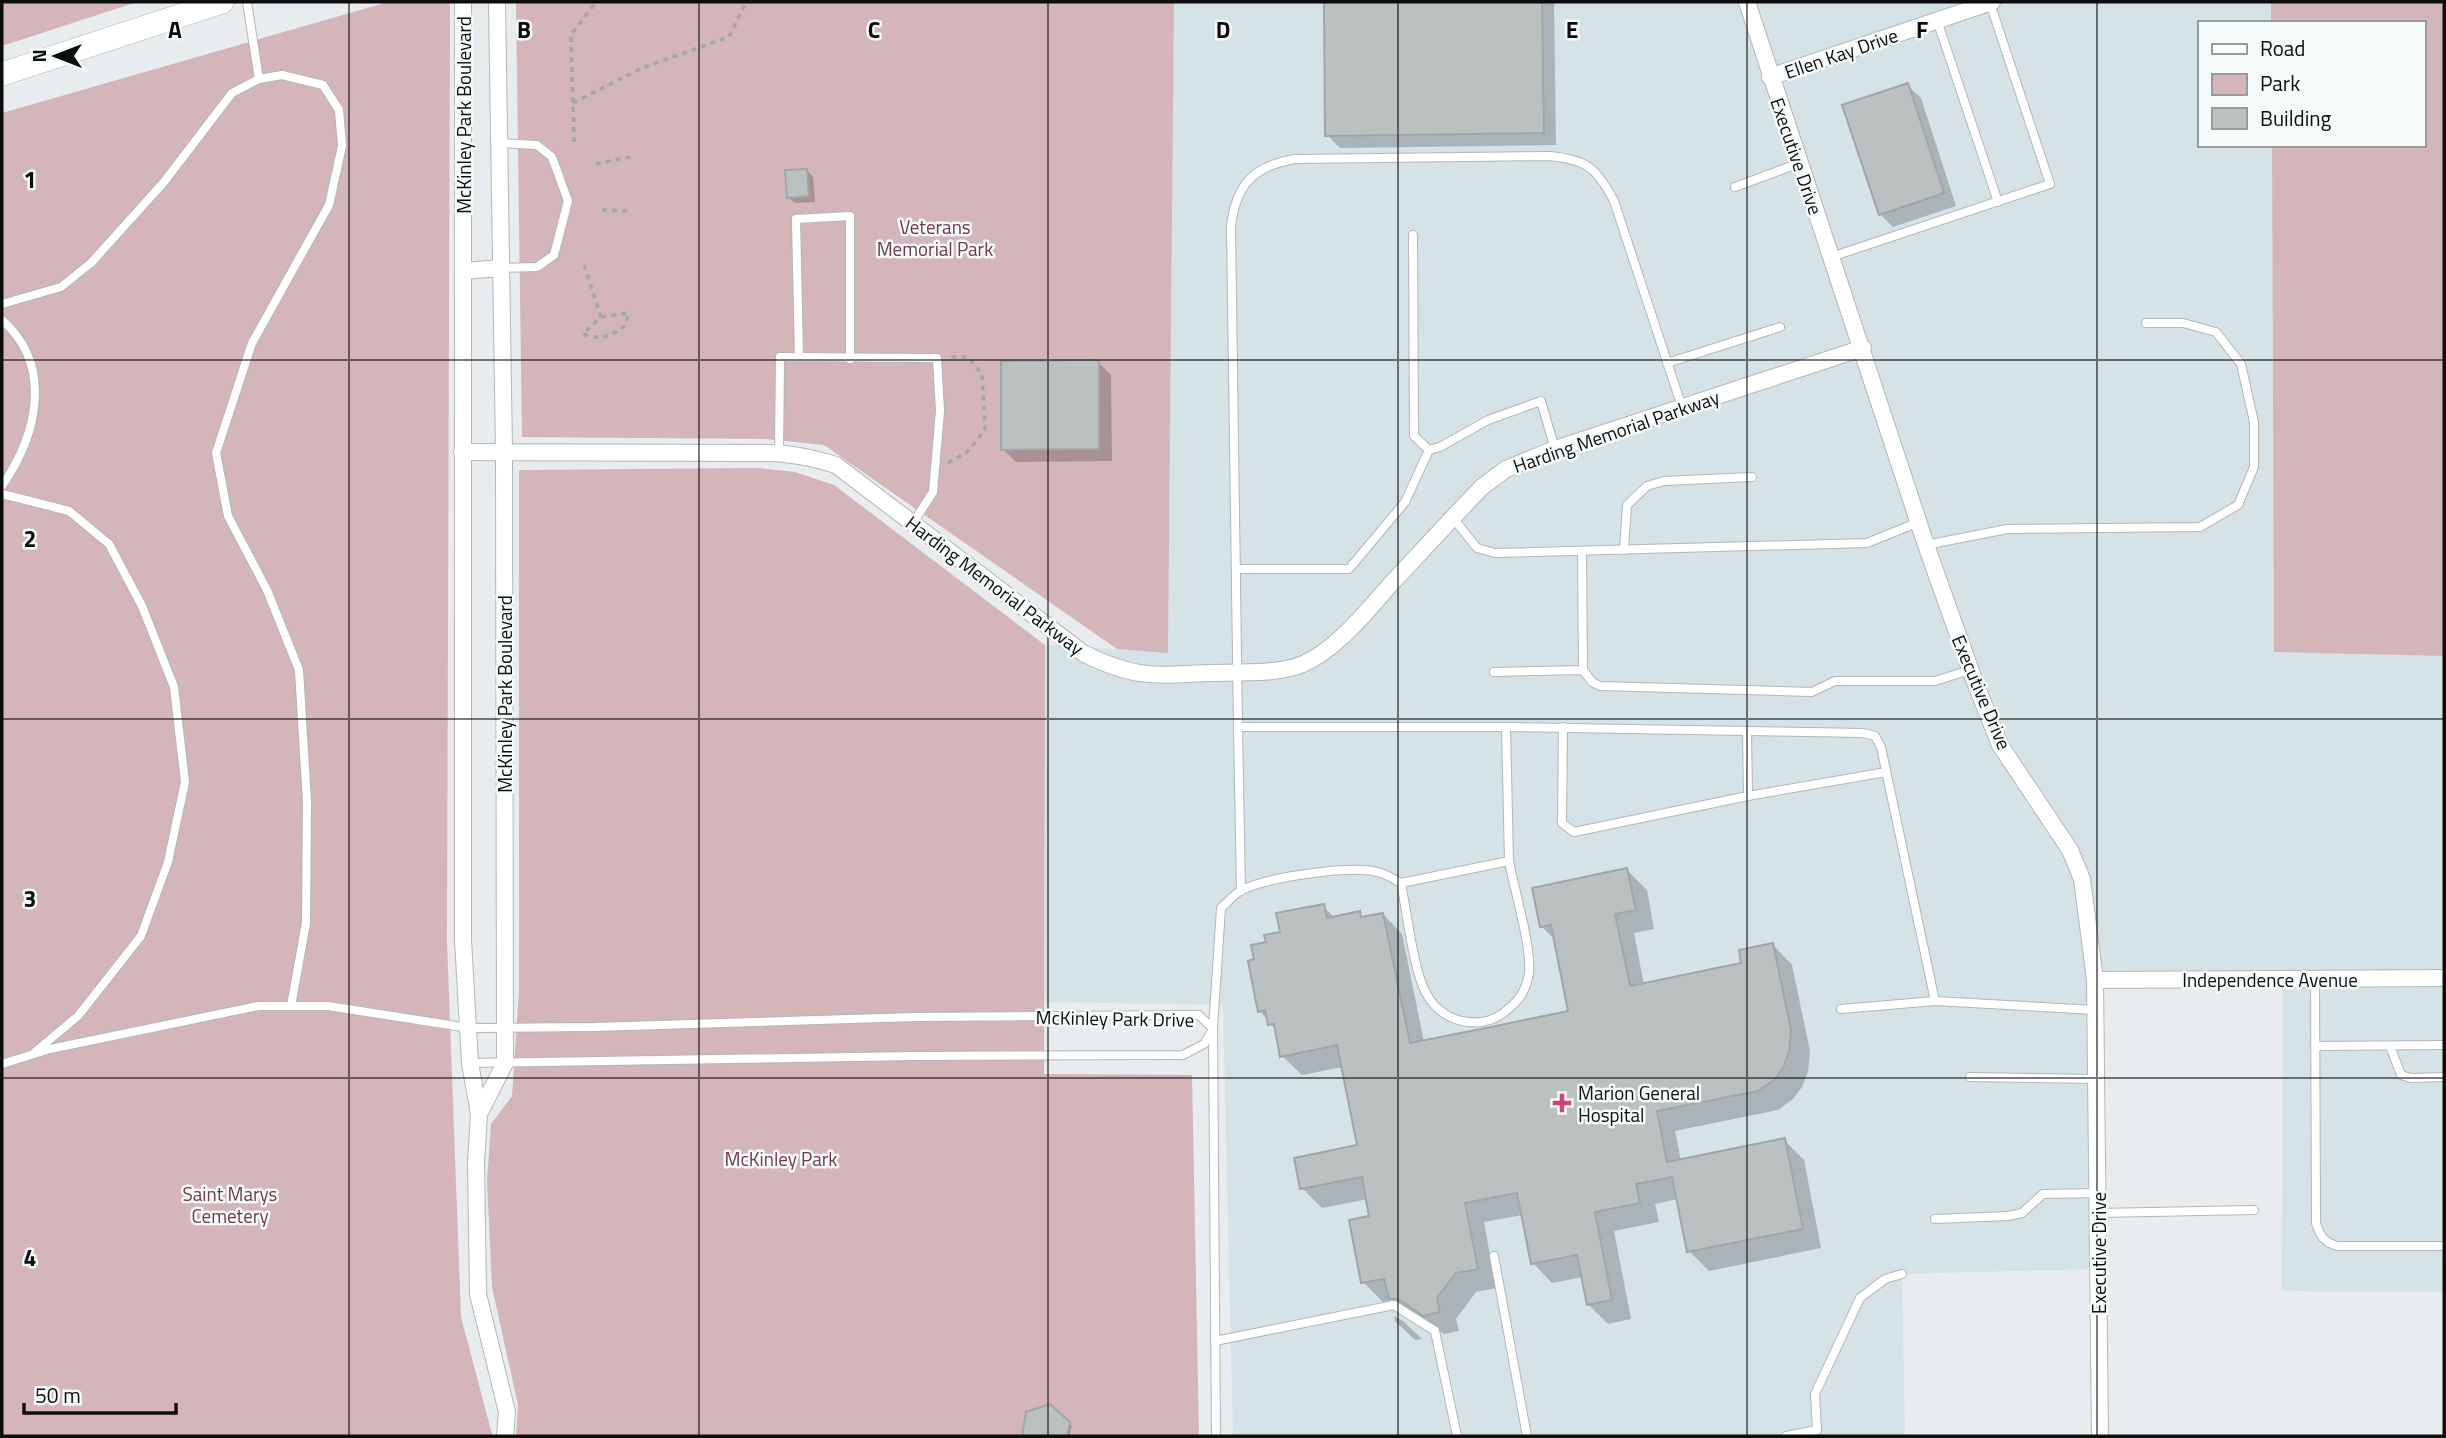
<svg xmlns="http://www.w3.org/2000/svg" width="2446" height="1438" viewBox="0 0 2446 1438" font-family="'Titillium Web',sans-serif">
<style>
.built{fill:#d5e2e6}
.green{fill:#d4b5ba}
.shadow{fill:#0003}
.building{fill:#bbc0c1;stroke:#a2a6a8;stroke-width:2}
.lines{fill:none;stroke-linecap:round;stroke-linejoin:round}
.service-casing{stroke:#b3b7b9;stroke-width:10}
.minor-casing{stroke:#b3b7b9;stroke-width:18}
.secondary-casing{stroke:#b3b7b9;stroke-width:24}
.path{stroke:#a5a8a9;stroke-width:3.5;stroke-dasharray:5 5;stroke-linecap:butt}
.service{stroke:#fff;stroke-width:8}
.minor{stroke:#fff;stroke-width:16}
.secondary{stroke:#fff;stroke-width:23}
.grid{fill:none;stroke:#0c0d0d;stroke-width:2;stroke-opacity:0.55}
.poi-dot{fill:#d1436c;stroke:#f5fafb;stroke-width:2.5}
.labels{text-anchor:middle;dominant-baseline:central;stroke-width:5;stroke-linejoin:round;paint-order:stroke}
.street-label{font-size:19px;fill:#0c0d0d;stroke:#f5fafb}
.park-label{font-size:19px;fill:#723845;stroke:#f5fafb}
.poi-label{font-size:19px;fill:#0c0d0d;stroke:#f5fafb;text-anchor:start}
.grid-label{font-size:23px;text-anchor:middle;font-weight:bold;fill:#0c0d0d;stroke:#f5fafb;stroke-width:5;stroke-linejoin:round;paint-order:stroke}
</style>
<rect width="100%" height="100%" fill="#e8ecee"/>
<!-- built -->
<path class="built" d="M1174 2H2271V23H2199V145H2272L2274 651 2444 656V1292H2319L2282 1290 2283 982 2093 986 2096 1269 1902 1274 1905 1436H1233L1223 1005 1045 1002V645L1168 652Z"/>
<!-- green -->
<g class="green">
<path d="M2 2H137L2 46Z"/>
<path d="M388 2H450L447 942 461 1317 492 1434V1436H2V113Z"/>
<path d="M516 2H1174L1168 653 1117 649 824 445 765 439 522 437Z"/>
<path d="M2271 2H2444V656L2274 652 2272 145H2423V23H2271Z"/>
<path d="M756 468 795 472 834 485 1045 645 1044 1074 1192 1075 1199 1436H516L518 1405 492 1287 487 1181 491 1124 512 1096 519 991V470Z"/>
</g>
<!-- shadow -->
<g class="shadow">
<path d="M1325 2H1554L1556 145 1340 148 1327 135Z"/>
<path d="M1907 85 1921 98 1956 206 1893 227 1880 214Z"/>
<path d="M807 170 813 177 815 202 795 203 788 197Z"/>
<path d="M1098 362 1111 375 1112 461 1016 462 1003 449Z"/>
<path d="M1627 870 1647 890 1654 929 1634 933 1644 985 1743 964 1773 945 1792 965 1810 1051 1808 1072 1802 1087 1793 1099 1778 1110 1675 1131 1681 1161 1784 1140 1804 1160 1821 1248 1709 1271 1689 1251 1678 1199 1655 1204 1659 1222 1614 1231 1631 1319 1608 1324 1588 1304 1583 1277 1552 1283 1533 1263 1523 1215 1484 1222 1496 1288 1476 1292 1456 1319 1459 1331 1444 1334 1419 1318H1410L1392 1300 1383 1302 1363 1282 1371 1218 1368 1199 1322 1208 1302 1188 1359 1146 1343 1067 1302 1075 1282 1056 1277 1031 1260 1011 1256 961 1268 943 1323 906 1335 918 1359 913 1364 918 1383 914 1402 934 1424 1042 1570 1012 1556 941 1541 926Z"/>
<path d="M1394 1316 1403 1321 1422 1339 1415 1340 1395 1321Z"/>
<path d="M1049 1406 1072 1426 1069 1436H1025L1024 1435Z"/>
</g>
<!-- building -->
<g class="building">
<path d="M1324 2H1542L1544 133 1325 136Z"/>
<path d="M1908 83 1944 193 1879 215 1842 105Z"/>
<path d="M807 169 809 196 787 198 785 170Z"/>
<path d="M1099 360V449L1001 450V361Z"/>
<path d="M1627 868 1636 910 1615 914 1630 986 1741 963 1739 950 1773 943 1791 1030 1789 1052 1783 1068 1774 1080 1758 1091 1657 1111 1667 1162 1785 1138 1803 1229 1687 1252 1672 1177 1636 1184 1640 1203 1595 1212 1612 1300 1587 1305 1577 1255 1531 1264 1517 1193 1465 1203 1478 1269 1456 1273 1437 1298 1440 1312 1423 1316 1398 1299H1389L1384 1279 1361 1283 1349 1220 1369 1216 1362 1177 1300 1189 1294 1158 1357 1145 1337 1045 1280 1057 1274 1024 1268 1025 1265 1010 1258 1012 1248 961 1254 959 1251 945 1266 942 1264 935 1280 932 1276 913 1324 904 1327 918 1360 911 1361 917 1383 913 1410 1043 1486 1028 1568 1011 1551 925 1540 927 1532 888Z"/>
<path d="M1050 1404 1070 1422 1067 1436H1022L1026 1412Z"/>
</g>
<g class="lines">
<defs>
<g id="service">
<path d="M1937 20 1998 202"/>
<path d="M259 79 282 75 323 85 339 110 342 146 329 205 252 343 216 453 228 516 267 590 299 670 307 802 306 923 291 1006"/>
<path d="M499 143 537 145 552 157 568 201 554 255 537 267 501 268"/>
<path d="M1735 187 1800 163"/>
<path d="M1413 235 1414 436 1429 450"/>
<path d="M1831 257 2050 184 1990 3"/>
<path d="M2 304 61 287 91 263 164 182 232 93 259 79 247 2"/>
<path d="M2 320C54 366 37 435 2 486"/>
<path d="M799 357 796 219 850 216V359"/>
<path d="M1667 363 1780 327"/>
<path d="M779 453 780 357 937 358 940 411 933 492 913 523"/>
<path d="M2 494 69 511 109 544 142 606 174 687 185 782 168 862 141 936 78 1016 35 1052"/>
<path d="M1453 518 1477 548 1495 553 1867 543 1919 522"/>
<path d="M1926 545 2007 529 2200 527 2238 505 2254 467V422L2241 364 2216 332 2183 323H2146"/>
<path d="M1624 550 1627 505 1647 486 1664 481 1752 477"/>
<path d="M1582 551 1583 670"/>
<path d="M1237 569H1349L1405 502 1429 450 1440 447 1488 420 1541 401 1555 449"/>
<path d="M1494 672 1583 670 1592 682 1600 686 1812 692 1835 681H1935L1970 670"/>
<path d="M1238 727 1231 226C1236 184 1254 166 1295 159L1549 156C1586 159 1597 168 1614 201L1682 407"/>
<path d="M1506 727 1747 731 1748 796 1574 832 1562 823 1563 727"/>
<path d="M1747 731 1863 733 1875 736 1881 747 1935 1001"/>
<path d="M1748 796 1886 772"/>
<path d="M1509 861C1514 889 1532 948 1529 973 1527 987 1520 1000 1508 1009 1498 1019 1483 1024 1469 1022 1451 1021 1434 1009 1426 993 1413 969 1407 912 1401 883Z"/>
<path d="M1241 891 1238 727H1506L1509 861"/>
<path d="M2315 979 2316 1223C2320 1236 2324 1242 2337 1246H2444"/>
<path d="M1841 1009 1935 1001 2096 1010"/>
<path d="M2315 1046 2444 1045"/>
<path d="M2390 1046 2401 1075 2411 1078 2444 1077"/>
<path d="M2 1064 50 1049 258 1006H328L469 1028 594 1027 915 1017 1199 1015 1213 1029 1204 1044 1183 1055 915 1056 470 1063"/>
<path d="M1970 1077 2097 1079"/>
<path d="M2098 1213 2254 1210"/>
<path d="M1935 1219 2008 1216 2022 1213 2043 1194 2098 1193"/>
<path d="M1494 1256 1527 1436"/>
<path d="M1215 1341 1394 1305 1435 1331 1457 1436"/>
<path d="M1216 1436 1213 1029 1221 908C1227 903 1234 894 1242 890 1268 877 1354 864 1381 873 1388 875 1395 880 1401 883"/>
<path d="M1786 1436 1817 1430 1815 1394 1860 1298 1885 1279 1902 1274"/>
</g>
<g id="minor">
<path d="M463 2V940L470 1063 479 1114 476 1162 478 1294 507 1412 505 1436"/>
<path d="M1747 2 1926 545 1973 677 2000 745 2070 850 2082 879 2095 980 2100 1436"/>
<path d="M1770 77 1992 2"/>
<path d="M463 271 501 268"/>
<path d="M462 452 767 453C791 453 813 458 836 465L1083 653C1132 678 1154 676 1207 673 1235 672 1277 675 1303 664 1336 650 1367 611 1390 585 1421 552 1451 519 1482 487L1506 469 1555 449 1863 348"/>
<path d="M2095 980 2444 978"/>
<path d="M479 1114 505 1063 504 452 497 2"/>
</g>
<path id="secondary" d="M2 74 222 2"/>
</defs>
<!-- service casing -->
<use href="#service" class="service-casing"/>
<!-- minor casing -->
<use href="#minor" class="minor-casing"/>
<!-- secondary casing -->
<use href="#secondary" class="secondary-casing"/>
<!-- path -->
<g class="path">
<path d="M573 103 642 68 729 37 746 2"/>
<path d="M574 142 571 35 596 2"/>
<path d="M596 164 635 156"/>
<path d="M602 210 632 211"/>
<path d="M584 265 601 317 583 334C601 341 611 336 626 325L628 313 601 317"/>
<path d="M948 463 968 451 985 430 982 374 968 357H950"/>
</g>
<!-- service -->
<use href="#service" class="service"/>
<!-- minor -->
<use href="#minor" class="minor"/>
<!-- secondary -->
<use href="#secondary" class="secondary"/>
</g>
<!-- grid -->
<path class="grid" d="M349 2V1436M699 2V1436M1048 2V1436M1398 2V1436M1747 2V1436M2097 2V1436M2 360H2444M2 719H2444M2 1078H2444"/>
<!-- markers -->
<path class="poi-dot" d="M1558.5 1092.5h7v7h7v7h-7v7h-7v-7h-7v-7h7z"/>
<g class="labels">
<!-- street labels -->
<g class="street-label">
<text transform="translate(1841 53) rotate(-19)">Ellen Kay Drive</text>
<text transform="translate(463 115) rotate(-90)">McKinley Park Boulevard</text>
<text transform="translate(1797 156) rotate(71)">Executive Drive</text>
<text transform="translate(1616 431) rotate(-19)">Harding Memorial Parkway</text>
<text transform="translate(995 585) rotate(37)">Harding Memorial Parkway</text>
<text transform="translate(1982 692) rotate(67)">Executive Drive</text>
<text transform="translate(504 694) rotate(-90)">McKinley Park Boulevard</text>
<text x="2270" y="979">Independence Avenue</text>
<text transform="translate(1115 1018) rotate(1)">McKinley Park Drive</text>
<text transform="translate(2098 1253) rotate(-90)">Executive Drive</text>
</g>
<!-- park labels -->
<g class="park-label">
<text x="935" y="226">Veterans<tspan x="935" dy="22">Memorial Park</tspan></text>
<text x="781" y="1158">McKinley Park</text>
<text x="230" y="1193">Saint Marys<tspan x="230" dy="22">Cemetery</tspan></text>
</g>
<!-- poi labels -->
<g class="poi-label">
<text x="1578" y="1092">Marion General<tspan x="1578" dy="22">Hospital</tspan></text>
</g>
</g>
<g class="grid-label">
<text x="175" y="38">A</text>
<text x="524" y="38">B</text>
<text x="874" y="38">C</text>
<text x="1223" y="38">D</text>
<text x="1572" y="38">E</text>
<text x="1922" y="38">F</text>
<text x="30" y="188">1</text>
<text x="30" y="547">2</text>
<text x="30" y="907">3</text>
<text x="30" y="1266">4</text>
</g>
<!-- border -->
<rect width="2446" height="1438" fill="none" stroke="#0c0d0d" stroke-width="7"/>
<!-- legend -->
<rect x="2198" y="21" width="228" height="126" fill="#f5fafb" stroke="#989b9c" stroke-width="2"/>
<rect x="2212" y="44" width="35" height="10" fill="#ffffff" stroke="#989b9c" stroke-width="2"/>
<text x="2260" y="56" font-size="21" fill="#0c0d0d">Road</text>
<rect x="2212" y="74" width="35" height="21" fill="#d4b5ba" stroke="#989b9c" stroke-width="2"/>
<text x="2260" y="91" font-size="21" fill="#0c0d0d">Park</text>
<rect x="2212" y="108" width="35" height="21" fill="#bbc0c1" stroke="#989b9c" stroke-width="2"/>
<text x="2260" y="126" font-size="21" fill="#0c0d0d">Building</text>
<!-- north arrow -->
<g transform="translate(56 56) rotate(270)" stroke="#f5fafb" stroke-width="5" paint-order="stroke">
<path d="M0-5L12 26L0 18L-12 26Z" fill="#0c0d0d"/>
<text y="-10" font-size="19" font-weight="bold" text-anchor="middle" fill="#0c0d0d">N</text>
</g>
<!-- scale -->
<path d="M24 1403v10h152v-10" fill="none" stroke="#0c0d0d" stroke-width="3.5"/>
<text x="35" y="1403" font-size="21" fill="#0c0d0d" stroke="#f5fafb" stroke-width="5" paint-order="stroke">50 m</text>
</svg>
